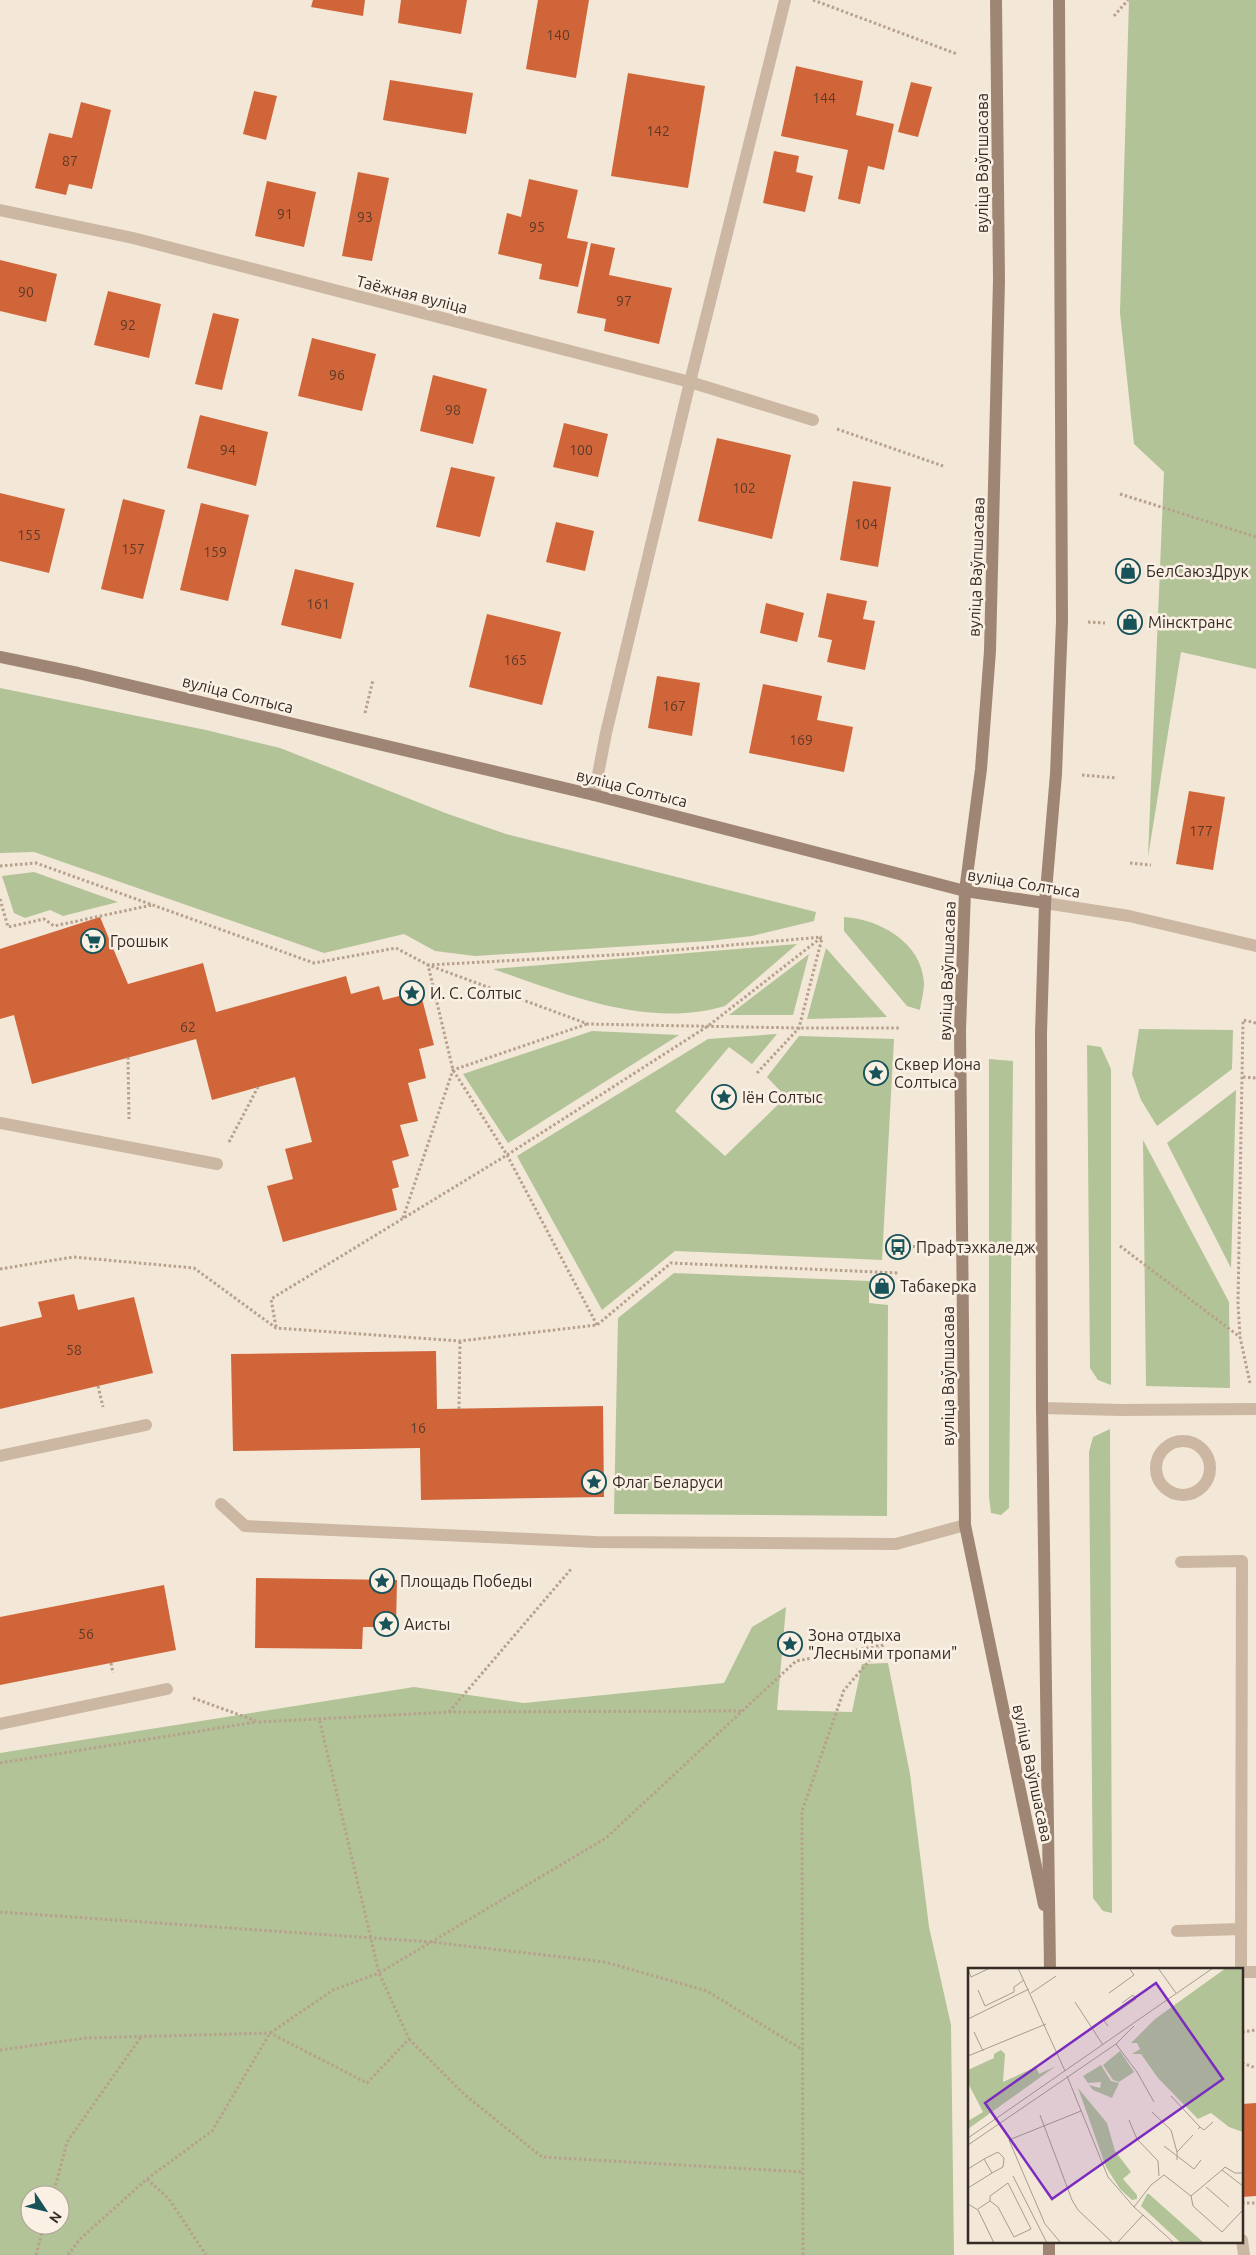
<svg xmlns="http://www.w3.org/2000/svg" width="1256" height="2255" viewBox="0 0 1256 2255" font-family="Ubuntu,sans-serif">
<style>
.green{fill:#b2c397;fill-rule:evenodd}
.building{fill:#cf6539}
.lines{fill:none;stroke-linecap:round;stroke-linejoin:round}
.path{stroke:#b7a18d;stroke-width:3;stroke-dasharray:2.5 2.5;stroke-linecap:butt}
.service{stroke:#ccb7a3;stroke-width:12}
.minor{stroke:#ccb7a3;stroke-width:12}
.tertiary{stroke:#ccb7a3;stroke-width:12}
.secondary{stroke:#9f8674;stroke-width:12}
.labels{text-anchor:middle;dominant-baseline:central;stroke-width:5;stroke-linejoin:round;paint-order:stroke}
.number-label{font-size:14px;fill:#5c3a2a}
.street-label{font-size:16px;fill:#362b25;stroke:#faf1e4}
.poi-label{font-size:16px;fill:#362b25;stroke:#faf1e4;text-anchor:start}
.inset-road{fill:none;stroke:#a79c90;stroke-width:1}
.view{fill:#7b2cbf;fill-opacity:0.15;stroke:#7b2cbf;stroke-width:2.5}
.inset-edge{fill:none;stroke:#362b25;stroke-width:2.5}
</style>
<rect width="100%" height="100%" fill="#f3e7d7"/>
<!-- green -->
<g class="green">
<path d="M1129 0H1256V669L1181 652 1148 857 1164 472 1134 444 1120 313Z"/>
<path d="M0 688 206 730 280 748 448 814 506 834 816 912 814 921 752 936 709 941 475 956 435 951 404 934 324 953 34 852 0 853Z"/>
<path d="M34 872 118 902 63 916 50 910 25 918 14 913 2 876Z"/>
<path d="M844 917C880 919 922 943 924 983 924 992 921 1002 920 1010L907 1006 844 931Z"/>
<path d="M797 944 725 1006C647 1029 566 994 493 969Z"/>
<path d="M826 948 887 1017 807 1019Z"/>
<path d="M809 954 793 1015H729Z"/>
<path d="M1139 1029 1233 1030 1232 1069 1157 1126 1141 1100 1132 1074Z"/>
<path d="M592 1031 679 1035 508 1143 463 1074Z"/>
<path d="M777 1034 752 1064 729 1047 675 1111 725 1156 786 1097 767 1077 799 1036 894 1039 882 1260 675 1251 602 1310 517 1156 708 1039Z"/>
<path d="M1087 1045 1101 1047 1111 1069V1385L1098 1380 1090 1368Z"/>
<path d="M989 1059 1013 1061 1009 1508 1001 1515 991 1513 989 1497Z"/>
<path d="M1236 1090 1231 1268 1167 1143Z"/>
<path d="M1143 1140 1229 1302 1230 1388 1146 1386Z"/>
<path d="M674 1273 869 1281V1303L888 1305 887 1516 614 1514 618 1318Z"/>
<path d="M1110 1429 1112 1913 1103 1911 1093 1898 1089 1452 1093 1437Z"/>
<path d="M786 1607 777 1710 852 1712 862 1664 888 1663 910 1774 929 1927 951 2025 954 2255H0V1753L414 1687 524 1703 724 1683 752 1627ZM30 2195H60V2225H30Z"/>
</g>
<!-- building -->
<g class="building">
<path d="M313 0H365L363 16 311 7Z"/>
<path d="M401 0H467L461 34 398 23Z"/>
<path d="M538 0H589L576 78 526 69Z"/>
<path d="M796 66 863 81 856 115 894 124 884 170 868 166 860 204 838 199 848 150 781 136Z"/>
<path d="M628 73 705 86 688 188 611 176Z"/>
<path d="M390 80 473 93 466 134 383 120Z"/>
<path d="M911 82 932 87 918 137 898 132Z"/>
<path d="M254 91 277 96 266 140 243 134Z"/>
<path d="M81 102 111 110 92 189 69 184 66 195 35 188 49 133 72 138Z"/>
<path d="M774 151 799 156 796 172 813 176 805 212 763 203Z"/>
<path d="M358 172 389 178 372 261 342 256Z"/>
<path d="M529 179 578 190 567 238 588 242 578 287 539 279 542 264 498 254 507 213 521 217Z"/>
<path d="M267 181 316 192 304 247 255 236Z"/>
<path d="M591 243 615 248 609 275 672 288 659 344 604 331 606 319 577 313Z"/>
<path d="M0 260 57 274 46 322 0 311Z"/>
<path d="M108 291 161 304 149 358 94 345Z"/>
<path d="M213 313 239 319 222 390 195 384Z"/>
<path d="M312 338 376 354 362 411 298 396Z"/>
<path d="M433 375 487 389 473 444 420 431Z"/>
<path d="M200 415 268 432 256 486 187 468Z"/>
<path d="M564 423 608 434 598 477 553 467Z"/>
<path d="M717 438 791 455 772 539 698 521Z"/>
<path d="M451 467 495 477 480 537 436 527Z"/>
<path d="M853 481 891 487 878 567 840 560Z"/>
<path d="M0 493 65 509 49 573 0 561Z"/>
<path d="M123 499 165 510 143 599 101 589Z"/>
<path d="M201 503 249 515 228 601 180 590Z"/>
<path d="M556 522 594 531 585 571 546 562Z"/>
<path d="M295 569 354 583 341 639 281 625Z"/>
<path d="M827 593 867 601 863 619 875 621 865 670 827 662 832 640 818 637Z"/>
<path d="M766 603 804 613 797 642 760 633Z"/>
<path d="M487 614 561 632 542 705 469 687Z"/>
<path d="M1121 614H1138V630L1122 631Z"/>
<path d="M657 676 700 683 692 736 648 728Z"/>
<path d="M763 684 822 696 817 720 853 727 844 772 749 753Z"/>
<path d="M1189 791 1225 797 1213 870 1176 864Z"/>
<path d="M100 917 128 984 203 963 216 1012 346 976 351 994 379 986 383 1000 420 991 434 1045 419 1049 426 1078 408 1083 418 1121 400 1125 409 1156 392 1161 399 1187 392 1189 397 1210 283 1242 267 1186 293 1179 285 1149 312 1142 295 1077 212 1100 196 1039 32 1084 14 1015 0 1019V949Z"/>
<path d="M74 1294 78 1310 134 1297 153 1373 0 1409V1327L42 1317 38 1302Z"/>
<path d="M436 1351 437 1409 603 1406 604 1497 421 1500 420 1448 233 1451 231 1354Z"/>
<path d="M256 1578 397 1580 396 1627H363L362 1649 255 1648Z"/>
<path d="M164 1585 176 1650 0 1685V1617Z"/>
<path d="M1256 2103V2196L1242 2197V2104Z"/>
</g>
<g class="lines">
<!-- path -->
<g class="path">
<path d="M813 0 957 54"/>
<path d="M1114 16 1128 0"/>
<path d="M837 429 943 466"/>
<path d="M1120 494 1256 537"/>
<path d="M1088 622 1105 623"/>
<path d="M365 713 373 680"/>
<path d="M1082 775 1117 778"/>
<path d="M1130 863 1151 865"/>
<path d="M0 866 36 863 314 963 396 948 428 965 588 1024 799 1028H901"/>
<path d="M0 899 8 927 44 919 54 926 152 905"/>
<path d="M128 1057 129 1119"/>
<path d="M757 1073 799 1028 822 938"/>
<path d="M1243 1077 1256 1078"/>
<path d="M229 1142 258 1087"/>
<path d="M403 1218 453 1070 587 1024"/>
<path d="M1120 1246 1240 1337"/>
<path d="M898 1247 935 1246"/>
<path d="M0 1269 73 1257 194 1268 276 1328 460 1341 597 1325 671 1263 899 1273"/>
<path d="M597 1325 507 1155 453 1070 428 965 630 954 822 937"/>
<path d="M276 1327 271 1299 507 1155 708 1026 822 937"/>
<path d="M1250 1383 1240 1337 1238 1303 1243 1020 1256 1023"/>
<path d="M98 1386 103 1407"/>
<path d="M459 1409 460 1341"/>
<path d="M111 1663 113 1673"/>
<path d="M193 1698 259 1722 449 1712 742 1711"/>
<path d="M449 1712 572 1568"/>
<path d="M0 1763 256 1722"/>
<path d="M0 1912 431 1942 605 1962 707 1991 803 2050"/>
<path d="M1242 2032 1256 2030"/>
<path d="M409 2039 465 2095 542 2157 803 2172"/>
<path d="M0 2050 86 2038 270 2033 367 2083 409 2039 379 1973 319 1718"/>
<path d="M1242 2063 1256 2068"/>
<path d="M147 2179 169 2199 206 2255"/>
<path d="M53 2195 67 2142 141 2037"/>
<path d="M1242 2203H1256"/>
<path d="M36 2255 44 2225"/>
<path d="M68 2255 80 2239 147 2179 212 2131 270 2033 333 1990 379 1973 606 1838 796 1661 883 1645"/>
<path d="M803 2255 802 1811 844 1690 883 1645"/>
</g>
<!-- service -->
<g class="service">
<path d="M0 1123 217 1164"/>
<path d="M1042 1408 1121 1410 1256 1409"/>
<circle cx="1183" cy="1468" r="27"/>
<path d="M0 1456 146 1425"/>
<path d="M221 1504 245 1526 595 1542 896 1544 965 1525"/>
<path d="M1181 1562 1242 1561 1241 1969"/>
<path d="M0 1724 167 1689"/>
<path d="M1177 1931 1241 1929"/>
<path d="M1242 1972H1256"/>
<path d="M1242 2240 1244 2255"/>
</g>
<!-- minor -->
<g class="minor">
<path d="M0 210 133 238 690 382 813 420"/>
<path d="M594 795 606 733 690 382 785 0"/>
</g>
<!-- tertiary -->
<path class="tertiary" d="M1045 903 1129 916 1256 946"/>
<!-- secondary -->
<g class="secondary">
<path d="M996 0 999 280 990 651 981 769 965 891 960 1030 965 1525 1044 1905"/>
<path d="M0 657 78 673 594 795 965 891 1045 903"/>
<path d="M1050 1969 1042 1408 1041 1033 1045 903 1056 774 1062 621 1059 0"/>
<path d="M1049 2255V2241"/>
</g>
</g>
<!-- icons -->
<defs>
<symbol id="shop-ring" viewBox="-11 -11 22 22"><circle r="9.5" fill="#faf1e4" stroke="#18535a" stroke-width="1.5"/><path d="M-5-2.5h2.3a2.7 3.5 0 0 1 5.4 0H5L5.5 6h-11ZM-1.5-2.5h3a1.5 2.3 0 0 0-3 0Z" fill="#18535a"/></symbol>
<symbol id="supermarket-ring" viewBox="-11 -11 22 22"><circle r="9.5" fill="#faf1e4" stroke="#18535a" stroke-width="1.5"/><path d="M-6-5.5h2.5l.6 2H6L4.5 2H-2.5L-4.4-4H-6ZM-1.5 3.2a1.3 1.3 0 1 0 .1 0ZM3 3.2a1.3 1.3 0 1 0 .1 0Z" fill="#18535a"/></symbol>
<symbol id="sight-ring" viewBox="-11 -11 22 22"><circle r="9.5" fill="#faf1e4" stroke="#18535a" stroke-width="1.5"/><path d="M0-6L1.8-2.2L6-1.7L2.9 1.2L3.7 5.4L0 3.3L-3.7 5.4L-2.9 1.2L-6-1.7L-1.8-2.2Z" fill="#18535a"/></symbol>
<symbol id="bus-ring" viewBox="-11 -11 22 22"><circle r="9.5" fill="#faf1e4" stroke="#18535a" stroke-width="1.5"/><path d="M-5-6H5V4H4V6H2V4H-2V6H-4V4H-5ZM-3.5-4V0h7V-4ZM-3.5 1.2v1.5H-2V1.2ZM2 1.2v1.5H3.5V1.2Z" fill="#18535a"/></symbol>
</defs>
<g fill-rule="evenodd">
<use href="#shop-ring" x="1114" y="557" width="28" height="28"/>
<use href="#shop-ring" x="1116" y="608" width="28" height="28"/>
<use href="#supermarket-ring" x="79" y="927" width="28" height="28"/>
<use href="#sight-ring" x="398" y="979" width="28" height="28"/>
<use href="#sight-ring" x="862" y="1059" width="28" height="28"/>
<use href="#sight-ring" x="710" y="1083" width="28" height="28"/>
<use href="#bus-ring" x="884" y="1233" width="28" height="28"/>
<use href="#shop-ring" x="868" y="1272" width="28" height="28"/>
<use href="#sight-ring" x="580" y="1468" width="28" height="28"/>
<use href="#sight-ring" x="368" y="1567" width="28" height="28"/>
<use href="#sight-ring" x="372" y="1610" width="28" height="28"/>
<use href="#sight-ring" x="776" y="1630" width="28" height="28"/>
</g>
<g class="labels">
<!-- number labels -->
<g class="number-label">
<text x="558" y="35">140</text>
<text x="824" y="98">144</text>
<text x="658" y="131">142</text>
<text x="70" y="161">87</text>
<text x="285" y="214">91</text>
<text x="365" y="217">93</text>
<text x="537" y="227">95</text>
<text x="26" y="292">90</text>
<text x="624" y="301">97</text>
<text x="128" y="325">92</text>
<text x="337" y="375">96</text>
<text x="453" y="410">98</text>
<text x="228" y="450">94</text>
<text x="581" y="450">100</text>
<text x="744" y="488">102</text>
<text x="866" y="524">104</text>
<text x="29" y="535">155</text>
<text x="133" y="549">157</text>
<text x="215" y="552">159</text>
<text x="318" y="604">161</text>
<text x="515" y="660">165</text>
<text x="674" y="706">167</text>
<text x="801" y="740">169</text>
<text x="1201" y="831">177</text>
<text x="188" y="1027">62</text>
<text x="74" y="1350">58</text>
<text x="418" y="1428">16</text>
<text x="86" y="1634">56</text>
</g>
<!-- street labels -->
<g class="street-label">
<text transform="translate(982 163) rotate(-90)">вуліца Ваўпшасава</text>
<text transform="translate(412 294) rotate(14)">Таёжная вуліца</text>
<text transform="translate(976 567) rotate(-88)">вуліца Ваўпшасава</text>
<text transform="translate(238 694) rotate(14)">вуліца Солтыса</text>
<text transform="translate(632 788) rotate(14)">вуліца Солтыса</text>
<text transform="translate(1024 883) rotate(9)">вуліца Солтыса</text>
<text transform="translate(947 971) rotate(-88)">вуліца Ваўпшасава</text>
<text transform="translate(948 1376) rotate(-90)">вуліца Ваўпшасава</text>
<text transform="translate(1033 1773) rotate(78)">вуліца Ваўпшасава</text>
</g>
<!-- poi labels -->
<g class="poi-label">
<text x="1146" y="571">БелСаюзДрук</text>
<text x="1148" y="622">Мінсктранс</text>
<text x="110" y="941">Грошык</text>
<text x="430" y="993">И. С. Солтыс</text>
<text x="894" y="1064">Сквер Иона<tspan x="894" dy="18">Солтыса</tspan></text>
<text x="742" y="1097">Іён Солтыс</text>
<text x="916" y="1247">Прафтэхкаледж</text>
<text x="900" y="1286">Табакерка</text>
<text x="612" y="1482">Флаг Беларуси</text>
<text x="400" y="1581">Площадь Победы</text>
<text x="404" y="1624">Аисты</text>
<text x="808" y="1635">Зона отдыха<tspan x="808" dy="18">"Лесными тропами"</tspan></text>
</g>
</g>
<!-- overview -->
<g transform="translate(968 1968)">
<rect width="275" height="275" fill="#f3e7d7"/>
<path d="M258 0H275V164L261 159 243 145 230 151 190 110 173 86H164L172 81 169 75H163L187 51ZM33 82 37 86 35 114 68 99 71 106 88 98 0 161V153L15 144 0 115V102L26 90V86ZM152 83 166 104 151 114 145 112 135 97ZM133 97 143 113 151 115 144 130 125 122 121 117 132 120 133 114 120 115 115 108ZM110 120 139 155 147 183 163 204 155 211 169 227V231L164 232 152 221 138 199ZM179 226H181L236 275H213L173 238Z" fill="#b2c397"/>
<path class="inset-road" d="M50 0 97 103M190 0 208 25M0 1 3 9 22 0M10 22 17 38 46 24V19L56 12M63 25 88 8M141 25 166 7 161 0M107 34 135 77M0 51 61 21M140 58 136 53 168 31 165 27 154 35M6 64 15 83M148 76 169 104 186 134M0 88 78 56M99 108 140 209 166 239 206 275M203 128 232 159M184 144 203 162 209 184M72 147 104 232 110 242 145 275M161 152 169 171 190 193 191 208M230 161 232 159 236 162 245 154M0 170 245 0M0 177 148 76 166 58M196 178 226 201 233 192M16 191 30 184 36 190 35 199 24 205M209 192V184L225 167M0 201 16 191 24 205 0 220M254 202 257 199 267 205H275M45 208 79 275M238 219 261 239M223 228 254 202 275 218M0 236 10 242 26 275M166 239 183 217 196 207 223 228 225 238 254 264 274 243M10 241 22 233 30 239 46 269 63 261 40 215 22 228V233M93 275 77 256 41 172 113 143M149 275 175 247"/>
<path class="view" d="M188 15 255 111 84 231 17 135Z"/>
<rect width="275" height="275" class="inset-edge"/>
</g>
<!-- north arrow -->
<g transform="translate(45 2210) rotate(125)"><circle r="24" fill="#faf1e4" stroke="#aca298"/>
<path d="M0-4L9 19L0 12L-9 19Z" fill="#18535a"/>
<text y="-8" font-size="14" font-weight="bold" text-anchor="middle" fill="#362b25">N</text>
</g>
</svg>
